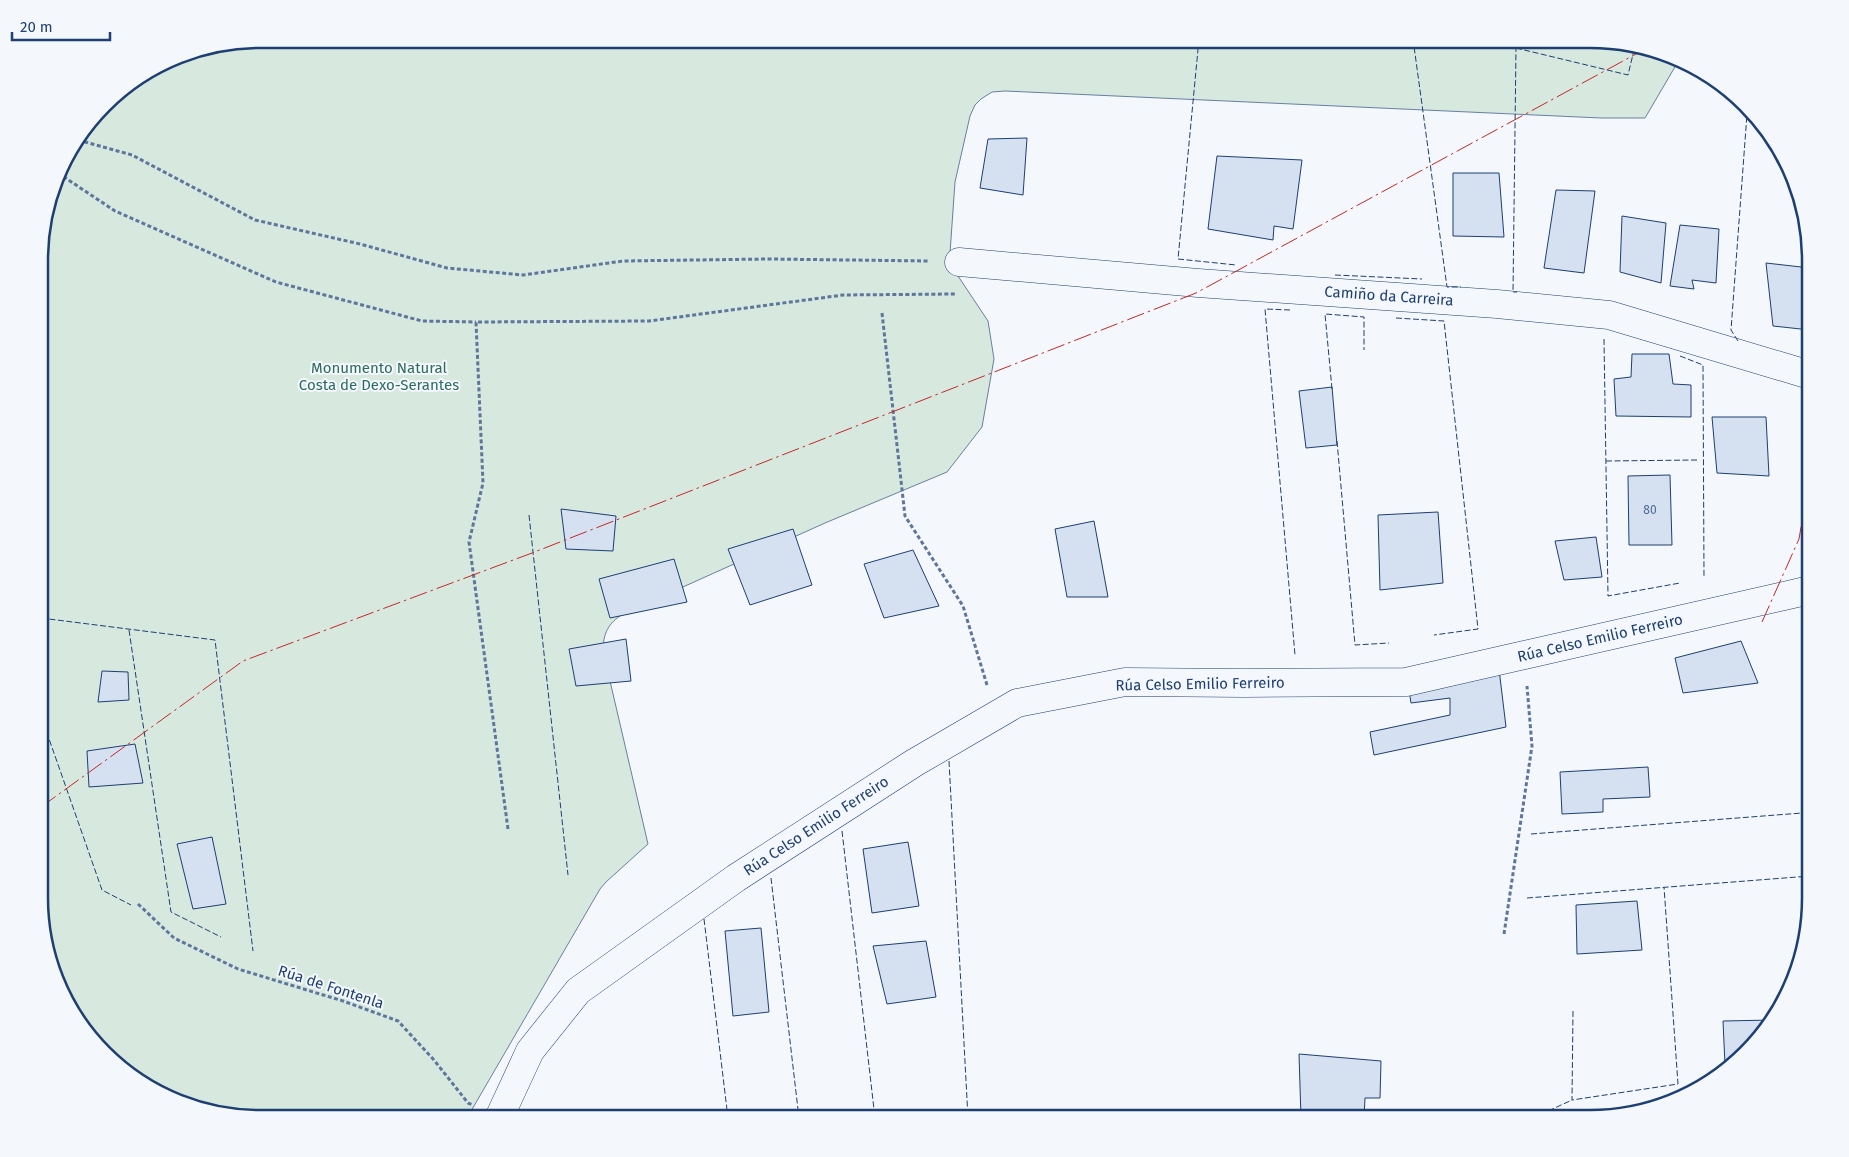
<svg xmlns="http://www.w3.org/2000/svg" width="1849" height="1157" viewBox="0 0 1849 1157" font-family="'Fira Sans',sans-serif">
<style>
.green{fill:#d7e8df;stroke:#687fa3}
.building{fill:#d5e0f0;stroke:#1d3f73}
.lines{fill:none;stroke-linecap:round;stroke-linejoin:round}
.minor-casing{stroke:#1d3f73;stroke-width:29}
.path{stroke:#5e769c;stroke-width:3;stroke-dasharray:4 2.5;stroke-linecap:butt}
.minor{stroke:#f4f7fb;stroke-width:28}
.fence{stroke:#1d3f73;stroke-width:1;stroke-dasharray:6 2.5;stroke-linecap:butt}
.power{stroke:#c62828;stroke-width:1;stroke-dasharray:18 4 2.5 4;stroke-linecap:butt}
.labels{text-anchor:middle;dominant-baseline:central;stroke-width:4;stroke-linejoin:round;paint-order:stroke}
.number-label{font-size:12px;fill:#4b6792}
.street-label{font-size:15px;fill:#1d3f73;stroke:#f4f7fb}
.park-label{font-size:15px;fill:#2c6c60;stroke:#f4f7fb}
.rim{fill:none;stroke:#1d3f73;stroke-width:2.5}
</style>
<rect width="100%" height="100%" fill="#f4f7fb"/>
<!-- green -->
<path class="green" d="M260 39H1589L1660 50 1679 60 1645 118H1601L1005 91 992 92 981 99 975 105 970 116 955 182 950 253 954 270 988 321 994 359 982 427 947 472 825 523 623 614C608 623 603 634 603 651L648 844 606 882 600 889 467 1118H260L189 1107 137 1081 69 1008 41 926V231L62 162 114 94 176 55Z"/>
<!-- building -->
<g class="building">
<path d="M1027 138 1023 195 980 188 988 139Z"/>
<path d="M1217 156 1302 160 1293 229 1274 226 1273 240 1208 229Z"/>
<path d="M1453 173H1499L1504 237 1453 236Z"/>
<path d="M1556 190 1595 191 1584 273 1544 268Z"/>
<path d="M1622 216 1666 223 1661 283 1620 272Z"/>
<path d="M1680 225 1719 229 1716 283 1692 280 1694 289 1670 286Z"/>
<path d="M1766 263 1810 268V330L1773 326Z"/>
<path d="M1632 354H1669L1673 384 1691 385V417L1616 416 1614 379 1631 377Z"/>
<path d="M1332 387 1337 445 1306 448 1299 391Z"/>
<path d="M1712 417H1766L1769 476 1717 473Z"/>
<path d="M1670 475 1672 545H1629L1628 476Z"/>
<path d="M561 509 616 516 613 551 566 549Z"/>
<path d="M1438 512 1443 583 1380 590 1378 515Z"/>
<path d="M1094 521 1108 597H1067L1055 529Z"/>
<path d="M793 529 812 585 750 605 728 549Z"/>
<path d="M1596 537 1602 577 1564 580 1555 541Z"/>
<path d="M913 550 939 606 884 618 864 564Z"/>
<path d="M674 559 687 602 610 618 599 579Z"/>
<path d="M626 639 631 681 576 686 569 649Z"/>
<path d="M1741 641 1758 683 1683 693 1675 658Z"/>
<path d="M1499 669 1506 727 1374 755 1370 732 1450 715V698L1411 703 1409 690Z"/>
<path d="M102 671 128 672 129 700 98 702Z"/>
<path d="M135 744 143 783 89 787 87 751Z"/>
<path d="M1648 767 1650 797 1603 799V812L1562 814 1560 772Z"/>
<path d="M212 837 226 904 193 909 177 844Z"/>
<path d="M908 842 919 906 872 913 863 849Z"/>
<path d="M1637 901 1642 950 1577 954 1576 905Z"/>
<path d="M761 928 769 1012 733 1016 725 931Z"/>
<path d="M926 941 936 997 887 1004 873 946Z"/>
<path d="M1773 1020 1725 1065 1723 1021Z"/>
<path d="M1299 1054 1381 1061 1380 1098H1365L1364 1118H1301Z"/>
<path d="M1580 1111 1604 1117 1578 1118Z"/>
</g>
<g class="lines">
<defs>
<g id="minor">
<path d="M959 262 1198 283 1497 304 1609 315 1810 375"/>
<path d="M499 1118 530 1051 578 991 736 878 914 763 1017 703 1125 682 1244 683 1406 682 1810 590"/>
</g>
</defs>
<!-- minor casing -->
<use href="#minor" class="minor-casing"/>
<!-- path -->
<g class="path">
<path d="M78 140 132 155 255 220 360 244 447 268 523 275 623 261 768 259 930 261"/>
<path d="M58 173 115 211 276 282 422 321 476 322"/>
<path d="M882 313 905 516 963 606 987 685"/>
<path d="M508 829 469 542 483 483 476 322 649 321 843 295 955 294"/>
<path d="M138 904 174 938 238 969 343 1001 398 1021 434 1060 468 1103 473 1105"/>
<path d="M1504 934 1532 746 1527 686"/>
</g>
<!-- minor -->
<use href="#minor" class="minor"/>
<!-- fence -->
<g class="fence">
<path d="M1199 39 1178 259 1236 265"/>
<path d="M1413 39 1447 287H1461"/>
<path d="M1481 39 1516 48 1513 292H1517"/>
<path d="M1516 48 1628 75 1635 46"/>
<path d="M1335 275 1422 279"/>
<path d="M1290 310 1265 309 1295 655"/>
<path d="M1396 318 1444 321 1478 629 1434 635"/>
<path d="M1604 339 1608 596 1680 583"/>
<path d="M1738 341 1731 330 1747 114"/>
<path d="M1680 356 1703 365 1704 577"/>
<path d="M1332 389 1325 314 1364 317V350"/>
<path d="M1337 441 1355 645 1389 643"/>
<path d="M1606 461 1697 460"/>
<path d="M529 515 568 875"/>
<path d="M41 618 215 640 253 951"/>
<path d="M129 630 171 912 221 937"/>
<path d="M41 716 102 890 131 905"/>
<path d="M949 761 968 1118"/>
<path d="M842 831 875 1118"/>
<path d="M1531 834 1802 813"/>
<path d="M771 878 799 1118"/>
<path d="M1527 898 1810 876"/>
<path d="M704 919 728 1118"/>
<path d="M1573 1011 1572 1100 1678 1084 1664 887"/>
<path d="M1533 1118 1572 1100"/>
</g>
<!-- power -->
<g class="power">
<path d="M1762 622 1799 539 1810 475"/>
<path d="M41 807 243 661 532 553 1196 293 1647 48"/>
</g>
</g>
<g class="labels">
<!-- number labels -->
<g class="number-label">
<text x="1650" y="510">80</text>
</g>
<!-- street labels -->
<g class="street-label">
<text transform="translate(1389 296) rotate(4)">Camiño da Carreira</text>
<text transform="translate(1600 638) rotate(-13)">Rúa Celso Emilio Ferreiro</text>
<text transform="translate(1200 684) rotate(-1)">Rúa Celso Emilio Ferreiro</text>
<text transform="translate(816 826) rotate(-33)">Rúa Celso Emilio Ferreiro</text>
<text transform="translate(331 987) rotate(18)">Rúa de Fontenla</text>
</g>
<!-- park labels -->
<g class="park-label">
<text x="379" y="368">Monumento Natural<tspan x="379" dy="17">Costa de Dexo-Serantes</tspan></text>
</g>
</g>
<!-- crop -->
<path d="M0 0H1849V1157H0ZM260 48H1590A212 212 0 0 1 1802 260V898A212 212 0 0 1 1590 1110H260A212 212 0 0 1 48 898V260A212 212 0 0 1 260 48Z" fill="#f4f7fb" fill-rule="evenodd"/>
<path class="rim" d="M260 48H1590A212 212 0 0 1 1802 260V898A212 212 0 0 1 1590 1110H260A212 212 0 0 1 48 898V260A212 212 0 0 1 260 48Z"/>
<!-- scale -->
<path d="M12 32v8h98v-8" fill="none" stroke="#1d3f73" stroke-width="2.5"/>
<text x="20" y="32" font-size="15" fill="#1d3f73" stroke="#f4f7fb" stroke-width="4" paint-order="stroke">20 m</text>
</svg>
